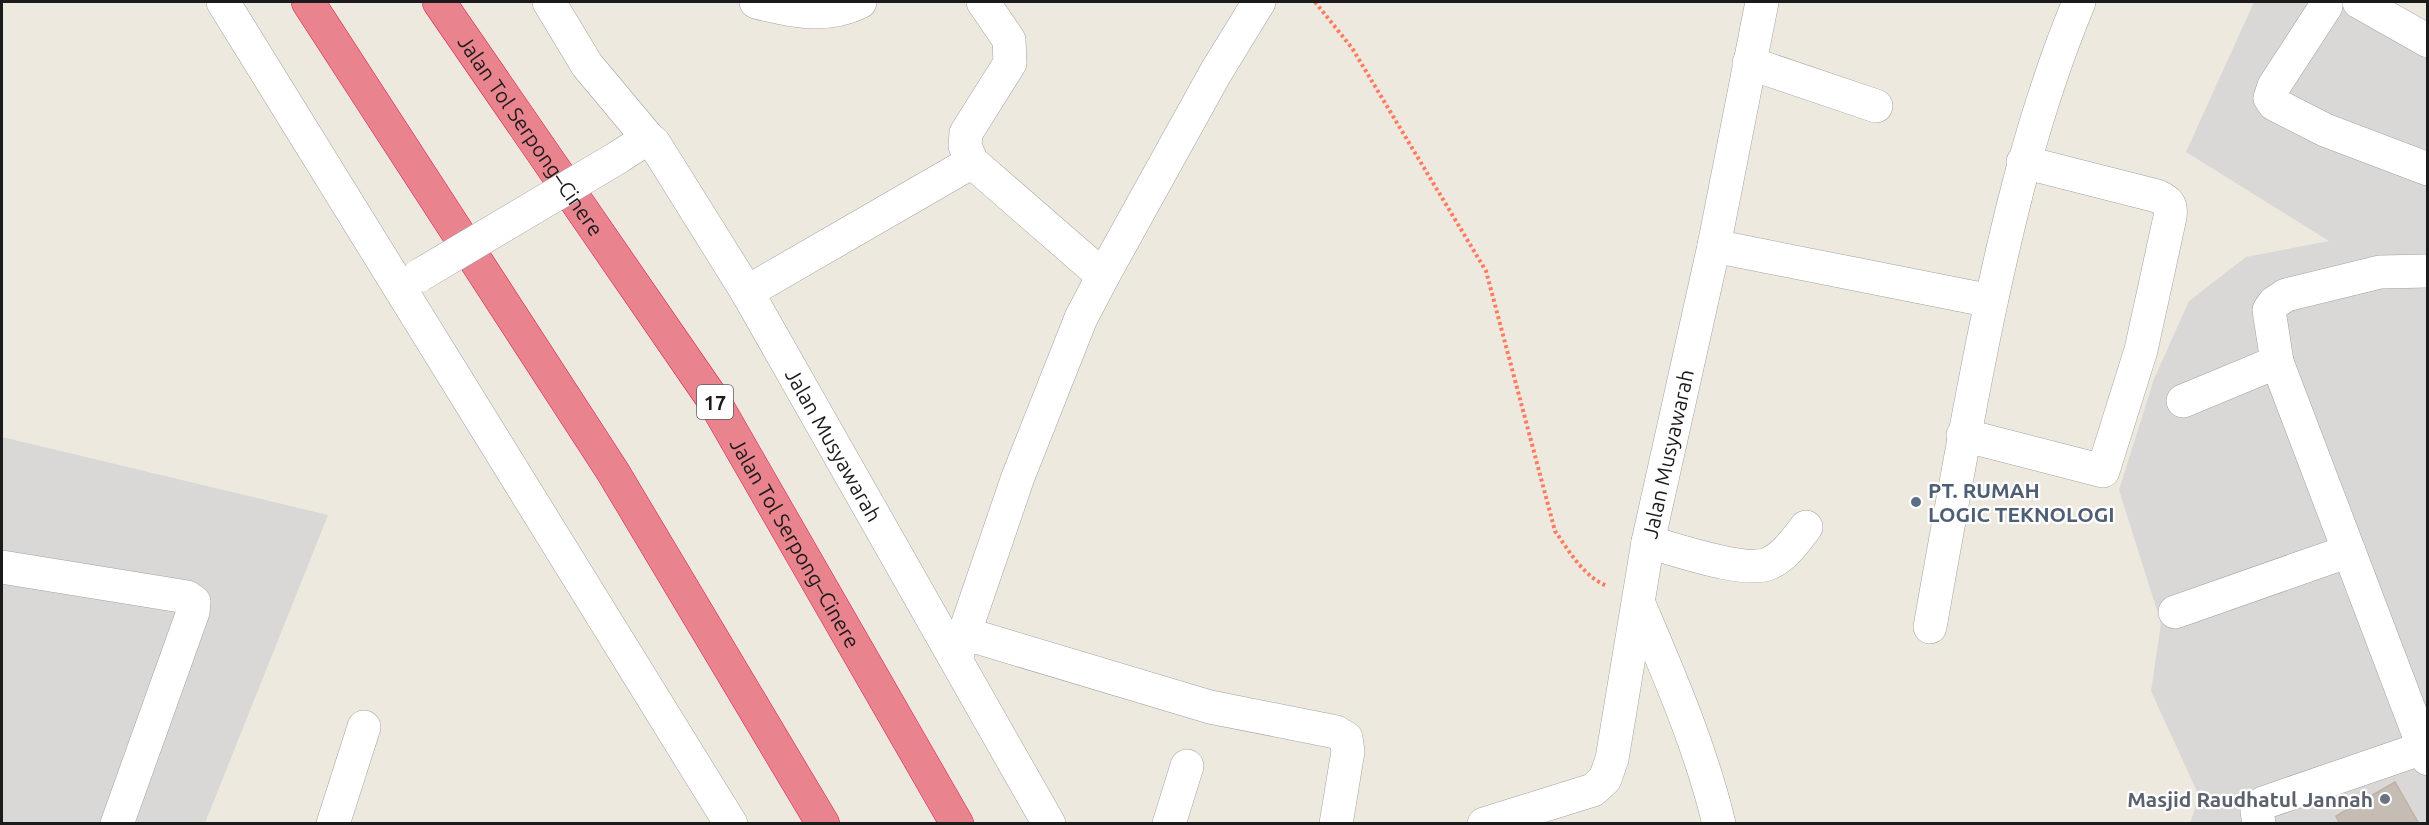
<svg xmlns="http://www.w3.org/2000/svg" width="2429" height="825" viewBox="0 0 2429 825" font-family="Ubuntu,sans-serif">
<style>
.residential{fill:#d9d8d7}
.building{fill:#c5bcb3;stroke:#bfb1a1;stroke-width:1.5}
.lines{fill:none;stroke-linecap:round;stroke-linejoin:round}
.street-casing{stroke:#a2a2a2;stroke-width:34}
.highway-casing{stroke:#da1d4f;stroke-width:34}
.path{stroke:#ff7b5f;stroke-width:4;stroke-dasharray:3 3;stroke-linecap:butt}
.street{stroke:#fff;stroke-width:33}
.highway{stroke:#e9838e;stroke-width:33}
.street-bridge-casing{stroke:#a2a2a2;stroke-width:34;stroke-linecap:butt}
.street-bridge{stroke:#fff;stroke-width:33}
.service-dot{fill:#5c6f8a;stroke:#fff;stroke-width:2}
.worship-dot{fill:#6b7280;stroke:#fff;stroke-width:2}
.labels{text-anchor:middle;dominant-baseline:central;stroke-width:4.5;stroke-linejoin:round;paint-order:stroke}
.shield{fill:#fff;stroke:#5f5f5f;stroke-width:1.5}
.shield-label{font-size:20px;font-weight:bold;fill:#1b1b1b}
.street-label{font-size:21px;fill:#1b1b1b;stroke:#fff}
.service-label{font-size:21px;font-weight:bold;fill:#4e5e75;stroke:#fff;text-anchor:start}
.worship-label{font-size:21px;font-weight:bold;fill:#5b616d;stroke:#fff;text-anchor:end}
</style>
<rect width="100%" height="100%" fill="#ede9df"/>
<!-- residential -->
<g class="residential">
<path d="M2254 2H2381L2427 34V823H2190L2199 796 2151 691 2161 623 2119 490 2154 379 2189 301 2246 257 2329 241 2186 152Z"/>
<path d="M2 437 328 515 205 823 2 824Z"/>
</g>
<!-- building -->
<path class="building" d="M2395 782 2419 824H2340L2336 816Z"/>
<g class="lines">
<defs>
<g id="street">
<path d="M223 2 731 824"/>
<path d="M549 2 587 65 648 138"/>
<path d="M756 2C790 11 826 19 860 2"/>
<path d="M2359 2 2428 41"/>
<path d="M2326 6 2274 86 2270 98 2274 104 2325 130 2428 169"/>
<path d="M1749 63 1876 106"/>
<path id="s1" d="M617 158 648 138 654 143 747 292 1049 824"/>
<path d="M1714 246 1991 301"/>
<path d="M2428 271 2380 272 2286 295 2274 303 2269 310 2277 362 2428 759"/>
<path d="M1103 276 1216 72 1259 2"/>
<path d="M747 292 972 162"/>
<path d="M2183 401 2277 362"/>
<path d="M1963 435 2103 471 2141 350 2170 217C2172 204 2168 201 2157 196L2023 162"/>
<path d="M1648 542C1675 549 1747 575 1770 563 1785 556 1796 540 1806 527"/>
<path d="M2 567 187 597 194 602 193 612 117 824"/>
<path d="M1639 604C1669 675 1701 748 1719 824"/>
<path d="M2175 612 2349 551"/>
<path d="M1930 627C1947 531 1964 436 1983 341 2007 224 2033 113 2079 2"/>
<path d="M963 633 1210 707 1336 732 1346 738 1348 751 1336 824"/>
<path d="M956 658 1018 477 1081 318 1103 276 972 162 965 146 966 133 1010 63 1009 40 983 2"/>
<path d="M333 824 364 727"/>
<path d="M1169 824 1187 766"/>
<path id="s2" d="M1484 824 1593 790 1605 779 1612 759 1648 542 1714 246 1762 2"/>
<path d="M2259 824 2257 811 2263 803 2423 748"/>
</g>
<g id="highway">
<path d="M308 2 613 472 823 824"/>
<path id="s3" d="M439 2 714 401 957 824"/>
</g>
</defs>
<!-- street casing -->
<use href="#street" class="street-casing"/>
<!-- highway casing -->
<use href="#highway" class="highway-casing"/>
<!-- path -->
<path class="path" d="M1315 2 1352 48 1486 271 1555 531C1569 551 1583 576 1607 586"/>
<!-- street -->
<use href="#street" class="street"/>
<!-- highway -->
<use href="#highway" class="highway"/>
<defs>
<path id="street-bridge" d="M420 275 617 158"/>
</defs>
<!-- street-bridge casing -->
<use href="#street-bridge" class="street-bridge-casing"/>
<!-- street-bridge -->
<use href="#street-bridge" class="street-bridge"/>
</g>
<!-- markers -->
<circle class="service-dot" cx="1916" cy="502" r="6"/>
<circle class="worship-dot" cx="2385" cy="799" r="6"/>
<g class="labels">
<!-- shield labels -->
<rect class="shield" x="697" y="385" width="36" height="34" rx="4.5"/>
<g class="shield-label">
<text x="715" y="402">17</text>
</g>
<!-- street labels -->
<g class="street-label">
<text stroke="none"><textPath href="#s3" startOffset="162">Jalan Tol Serpong–Cinere</textPath></text>
<text stroke="none"><textPath href="#s1" startOffset="396">Jalan Musyawarah</textPath></text>
<text stroke="none"><textPath href="#s2" startOffset="462">Jalan Musyawarah</textPath></text>
<text stroke="none"><textPath href="#s3" startOffset="648">Jalan Tol Serpong–Cinere</textPath></text>
</g>
<!-- service labels -->
<g class="service-label">
<text x="1928" y="490">PT. RUMAH<tspan x="1928" dy="24">LOGIC TEKNOLOGI</tspan></text>
</g>
<!-- worship labels -->
<g class="worship-label">
<text x="2373" y="799">Masjid Raudhatul Jannah</text>
</g>
</g>
<!-- border -->
<rect width="2429" height="825" fill="none" stroke="#1b1b1b" stroke-width="6"/>
</svg>
